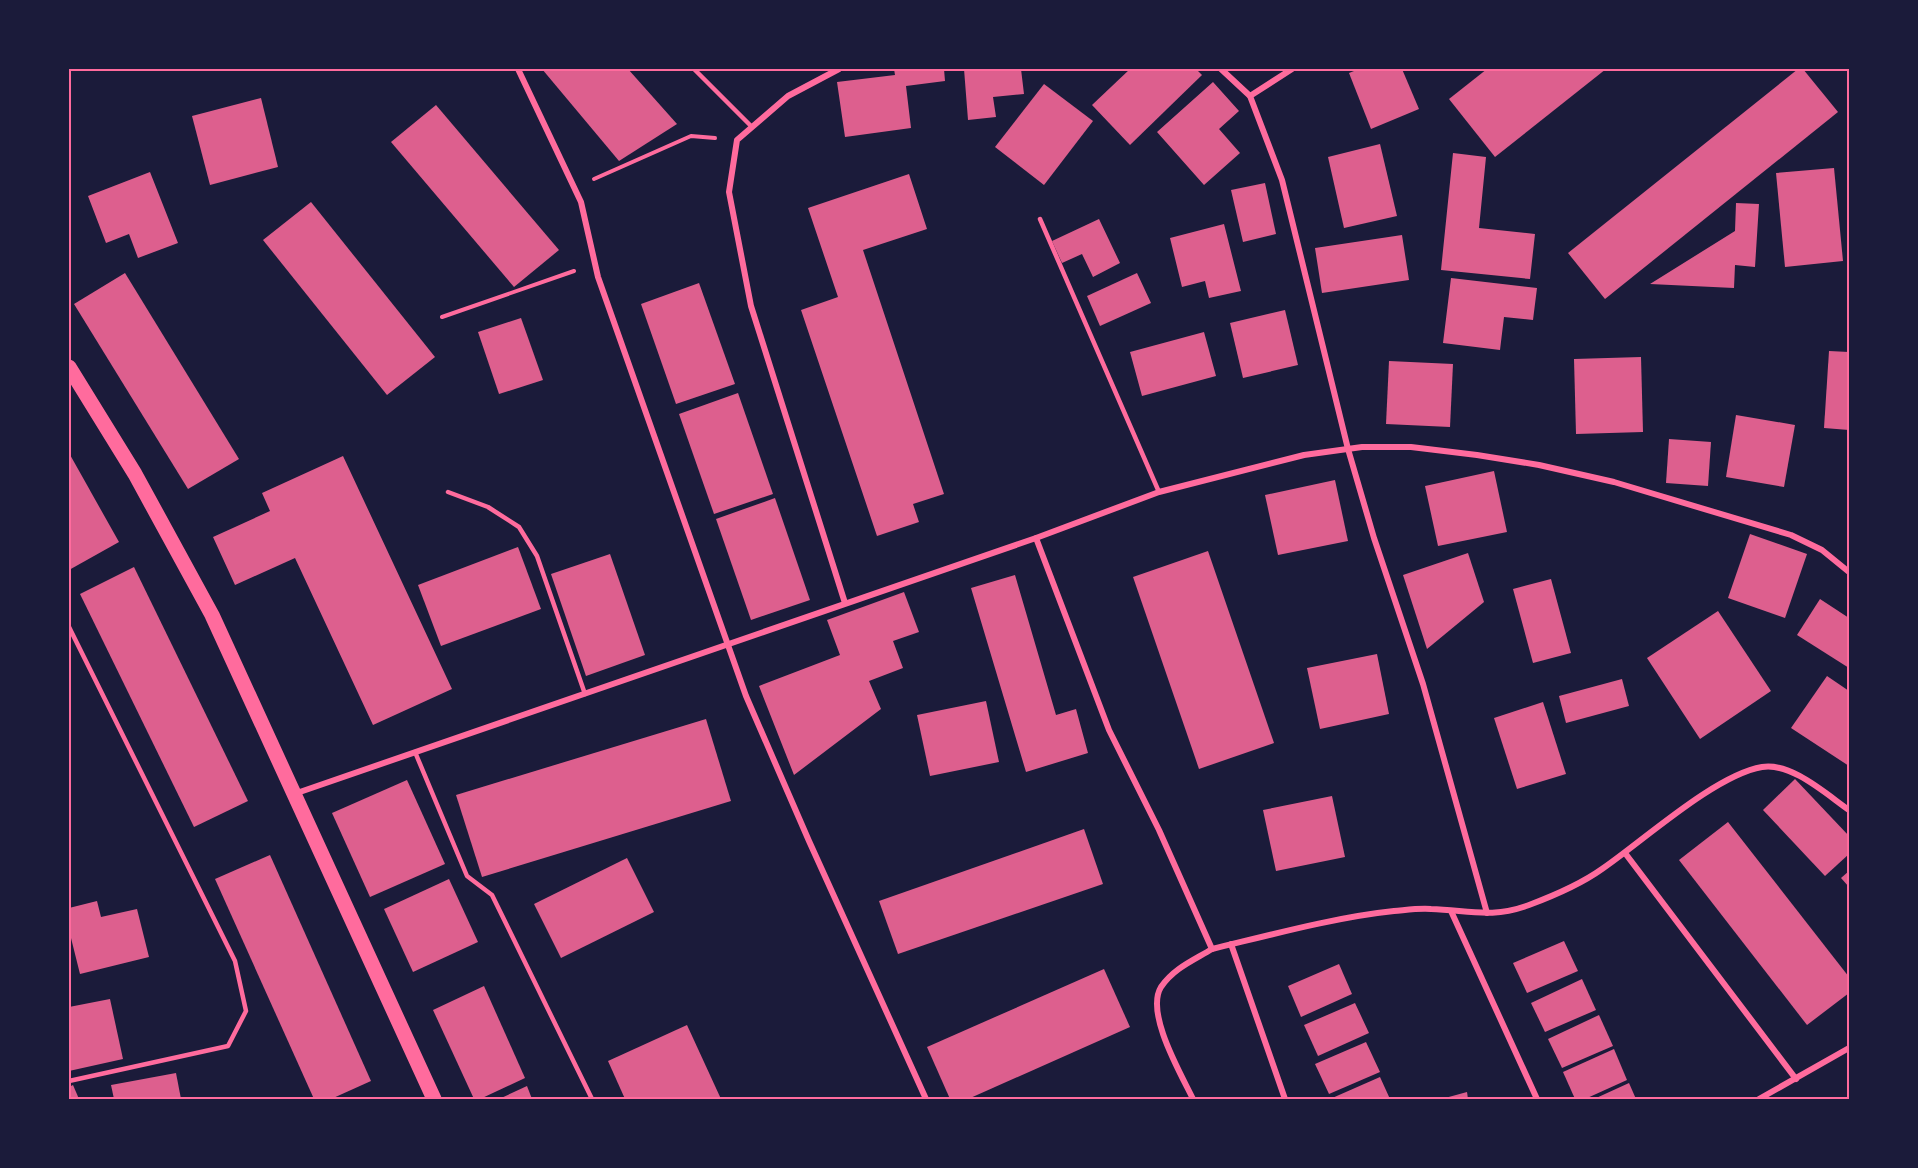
<svg xmlns="http://www.w3.org/2000/svg" width="1918" height="1168" viewBox="0 0 1918 1168" font-family="Roboto,sans-serif">
<style>
.building{fill:#dd5f8e}
.lines{fill:none;stroke-linecap:round;stroke-linejoin:round}
.path{stroke:#ff6b9d;stroke-width:4}
.service{stroke:#ff6b9d;stroke-width:4.5}
.minor{stroke:#ff6b9d;stroke-width:6}
.primary{stroke:#ff6b9d;stroke-width:15}
.neatline{fill:none;stroke:#ff6b9d;stroke-width:2}
</style>
<rect width="100%" height="100%" fill="#1b1b3a"/>
<!-- building -->
<g class="building">
<path d="M542 69H628L677 124 619 161Z"/>
<path d="M894 69H944L945 81 906 86 911 128 845 137 837 82 895 75Z"/>
<path d="M964 69H1021L1024 94 993 97 996 117 968 120Z"/>
<path d="M1130 69H1196L1202 75 1130 145 1092 105Z"/>
<path d="M1359 69H1402L1419 109 1371 129 1349 73Z"/>
<path d="M1487 69H1606L1495 157 1449 99Z"/>
<path d="M1798 69H1803L1838 112 1605 299 1568 253Z"/>
<path d="M1213 82 1239 111 1219 129 1240 153 1204 185 1157 132Z"/>
<path d="M1044 84 1093 121 1044 185 995 147Z"/>
<path d="M261 98 278 167 210 185 192 116Z"/>
<path d="M436 105 559 250 514 287 391 142Z"/>
<path d="M1380 144 1397 216 1344 228 1328 157Z"/>
<path d="M1453 153 1486 157 1479 228 1535 234 1530 279 1441 270Z"/>
<path d="M1834 168 1843 261 1785 267 1776 173Z"/>
<path d="M150 172 178 243 138 258 129 234 106 243 88 196Z"/>
<path d="M909 174 927 229 863 250 944 494 913 504 919 522 877 536 801 310 838 297 808 208Z"/>
<path d="M1265 183 1276 234 1243 242 1231 190Z"/>
<path d="M311 202 435 357 387 395 263 240Z"/>
<path d="M1736 203 1759 204 1755 267 1735 265 1734 288 1650 284 1735 231Z"/>
<path d="M1099 219 1120 263 1093 277 1082 254 1062 263 1052 241Z"/>
<path d="M1224 224 1241 291 1209 298 1205 281 1182 287 1170 238Z"/>
<path d="M1402 235 1409 280 1322 293 1315 248Z"/>
<path d="M125 273 239 459 188 489 74 304Z"/>
<path d="M1137 273 1151 303 1100 326 1087 296Z"/>
<path d="M1451 278 1537 288 1533 320 1504 317 1500 350 1443 343Z"/>
<path d="M699 283 735 384 676 404 641 304Z"/>
<path d="M1285 310 1298 365 1243 378 1230 323Z"/>
<path d="M521 318 543 380 499 394 478 332Z"/>
<path d="M1204 332 1216 376 1142 396 1130 352Z"/>
<path d="M1829 351 1849 352V430L1824 428Z"/>
<path d="M1641 357 1643 432 1576 434 1574 359Z"/>
<path d="M1389 361 1453 364 1450 427 1386 424Z"/>
<path d="M738 393 773 494 714 514 679 414Z"/>
<path d="M1736 415 1795 425 1784 487 1726 477Z"/>
<path d="M1669 439 1711 442 1708 486 1666 483Z"/>
<path d="M69 453 119 542 69 570Z"/>
<path d="M343 456 452 689 373 725 295 558 235 585 213 537 270 511 262 493Z"/>
<path d="M1494 471 1507 532 1438 546 1425 486Z"/>
<path d="M1335 480 1348 541 1278 555 1265 495Z"/>
<path d="M775 498 810 600 751 620 716 519Z"/>
<path d="M1750 534 1807 554 1785 618 1728 598Z"/>
<path d="M518 547 541 609 441 646 418 585Z"/>
<path d="M1208 551 1274 743 1199 769 1133 577Z"/>
<path d="M1468 553 1484 602 1427 649 1403 575Z"/>
<path d="M610 554 645 655 586 676 551 574Z"/>
<path d="M134 567 248 801 194 827 80 594Z"/>
<path d="M1015 575 1056 715 1076 709 1088 753 1026 772 971 588Z"/>
<path d="M1551 579 1571 653 1533 663 1513 589Z"/>
<path d="M904 592 919 632 893 641 903 668 869 681 881 709 794 775 759 686 840 655 827 620Z"/>
<path d="M1820 599 1849 618V668L1797 635Z"/>
<path d="M1718 611 1771 691 1700 739 1647 658Z"/>
<path d="M1377 654 1389 714 1320 729 1307 668Z"/>
<path d="M1827 676 1849 691V766L1791 728Z"/>
<path d="M1622 679 1629 706 1566 723 1559 696Z"/>
<path d="M986 701 999 762 930 776 917 715Z"/>
<path d="M1543 702 1566 774 1517 789 1494 718Z"/>
<path d="M706 719 731 801 482 877 456 795Z"/>
<path d="M1795 779 1849 836V854L1825 876 1763 810Z"/>
<path d="M407 780 445 864 370 897 332 813Z"/>
<path d="M1332 796 1345 857 1276 871 1263 810Z"/>
<path d="M1728 822 1849 977V993L1807 1025 1679 860Z"/>
<path d="M1084 829 1103 884 898 954 879 901Z"/>
<path d="M270 855 371 1081 331 1099H314L215 879Z"/>
<path d="M627 858 654 912 561 958 534 904Z"/>
<path d="M1849 871V887L1841 878Z"/>
<path d="M449 879 478 942 413 972 384 909Z"/>
<path d="M97 901 101 917 137 909 149 957 80 974 69 930V908Z"/>
<path d="M1564 941 1578 971 1527 993 1513 963Z"/>
<path d="M1339 964 1352 994 1301 1017 1288 986Z"/>
<path d="M1104 969 1130 1027 968 1099H950L927 1047Z"/>
<path d="M1582 979 1596 1010 1545 1032 1531 1003Z"/>
<path d="M484 986 525 1078 480 1099H474L433 1010Z"/>
<path d="M110 999 123 1059 69 1071V1007Z"/>
<path d="M1355 1003 1369 1033 1318 1056 1304 1025Z"/>
<path d="M1599 1015 1613 1046 1562 1068 1548 1039Z"/>
<path d="M687 1025 721 1099H625L608 1061Z"/>
<path d="M1366 1042 1380 1072 1329 1094 1315 1064Z"/>
<path d="M1614 1049 1627 1080 1585 1099H1575L1563 1072Z"/>
<path d="M176 1073 181 1099H114L111 1085Z"/>
<path d="M1380 1077 1390 1099H1330Z"/>
<path d="M1629 1083 1636 1099H1594Z"/>
<path d="M73 1085 79 1099H69V1087Z"/>
<path d="M527 1086 532 1099H499Z"/>
<path d="M1467 1092 1468 1099H1445V1098Z"/>
</g>
<g class="lines">
<!-- path -->
<g class="path">
<path d="M594 179 691 136 715 138"/>
<path d="M442 317 574 271"/>
</g>
<!-- service -->
<g class="service">
<path d="M694 69 752 127"/>
<path d="M1040 219 1159 492"/>
<path d="M448 492 488 507 519 527 537 556 585 694"/>
<path d="M69 627 235 961 246 1011 228 1046 69 1081"/>
<path d="M415 752 467 876 492 895 592 1099"/>
</g>
<!-- minor -->
<g class="minor">
<path d="M518 69 581 202 598 277 746 696 809 841 926 1099"/>
<path d="M839 69 788 96 737 140 729 192 751 306 845 603"/>
<path d="M1221 69 1250 96 1282 180 1348 449 1374 538 1423 684 1487 913"/>
<path d="M1250 96 1292 69"/>
<path d="M1036 538 1109 730 1159 830 1212 949C1270 935 1336 917 1394 911 1406 910 1419 908 1431 909 1468 910 1491 919 1529 905 1553 896 1581 884 1602 869 1643 841 1715 775 1762 767 1791 762 1826 794 1849 810"/>
<path d="M294 794 1036 538 1159 492 1304 455 1362 447H1411L1477 455 1539 465 1614 482 1791 535 1822 550 1849 572"/>
<path d="M1625 853 1796 1079"/>
<path d="M1451 911 1537 1099"/>
<path d="M1231 944 1285 1099"/>
<path d="M1193 1099C1181 1074 1145 1013 1161 987 1174 968 1194 960 1212 949"/>
<path d="M1759 1099 1849 1048"/>
</g>
<!-- primary -->
<path class="primary" d="M69 367 135 474 212 615 434 1099"/>
</g>
<!-- border -->
<rect width="1918" height="1168" fill="none" stroke="#1b1b3a" stroke-width="141"/>
<rect x="70" y="70" width="1778" height="1028" class="neatline"/>
</svg>
